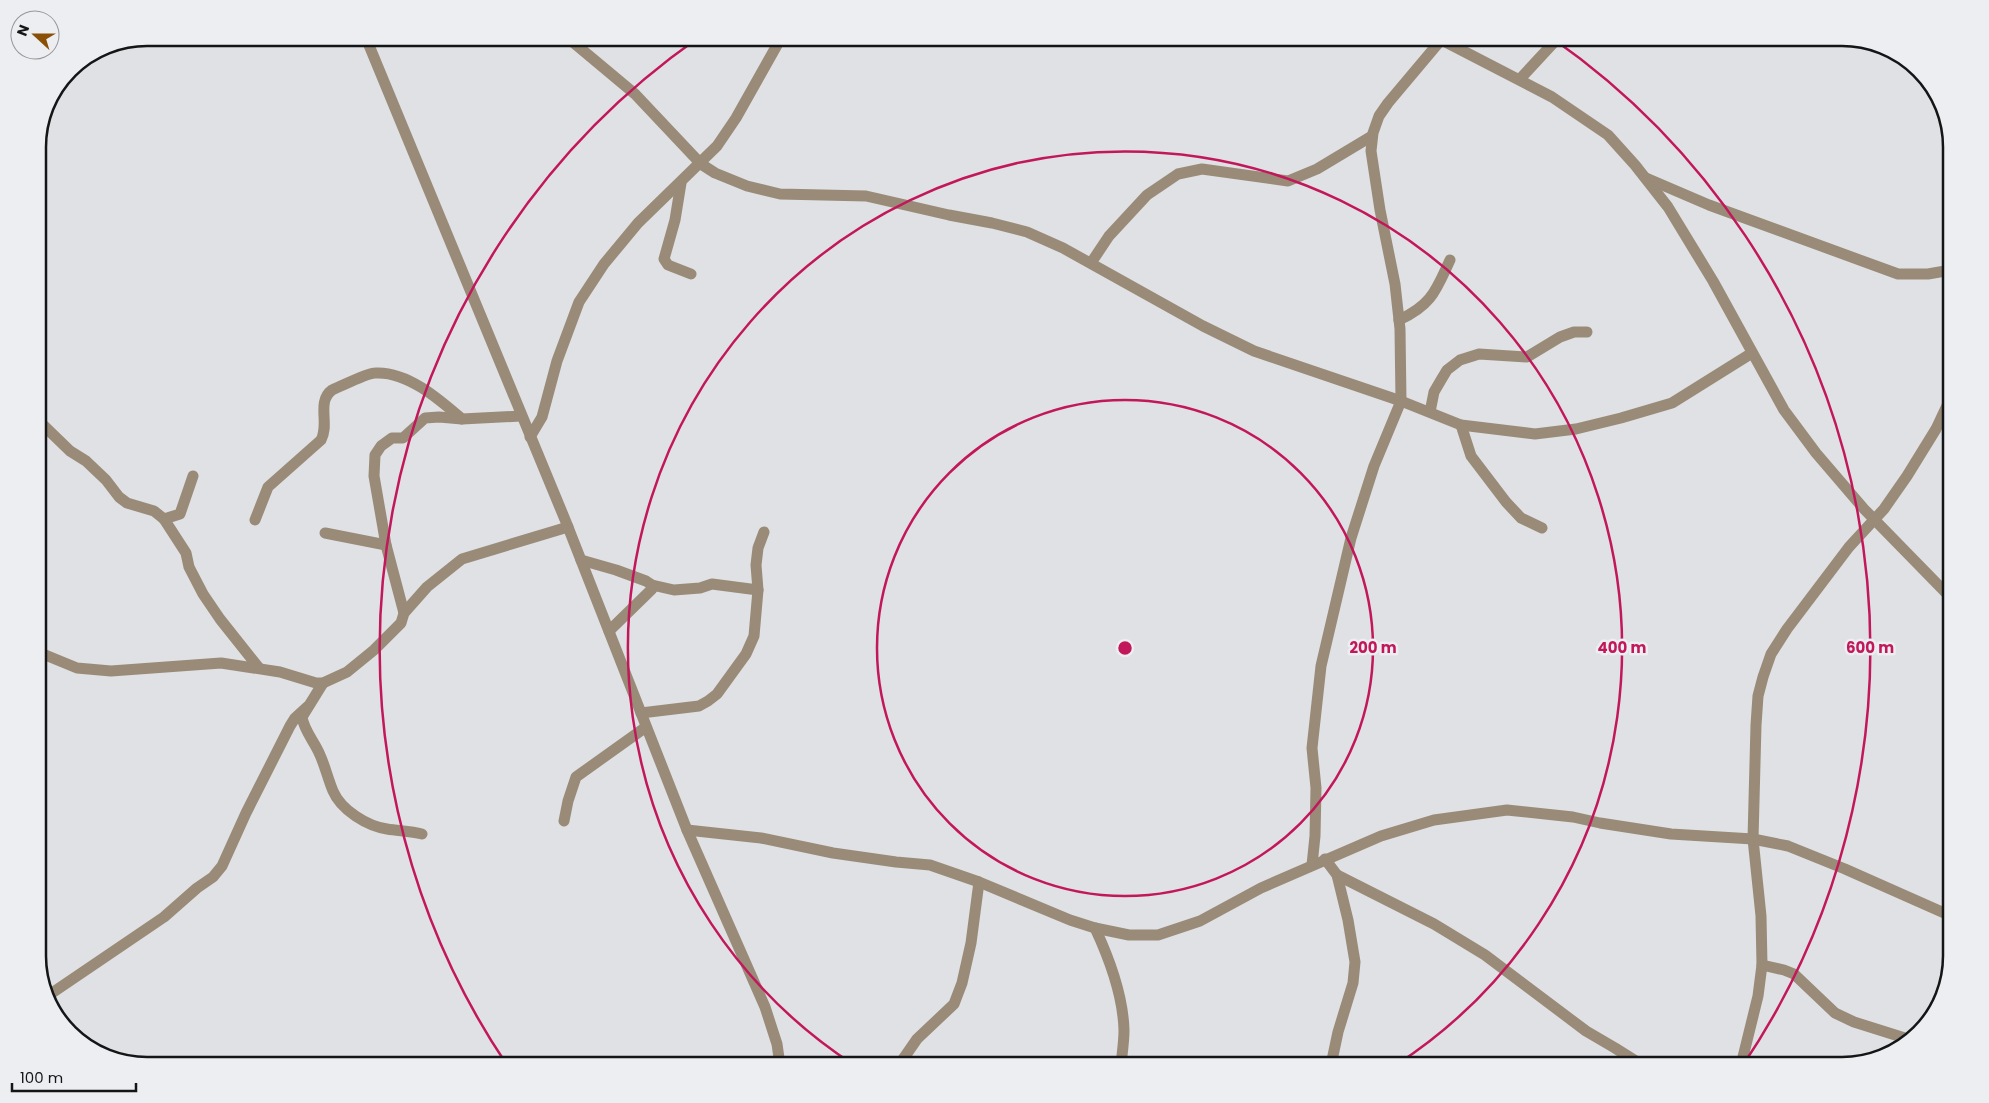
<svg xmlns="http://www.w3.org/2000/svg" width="1989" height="1103" viewBox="0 0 1989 1103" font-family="Poppins,sans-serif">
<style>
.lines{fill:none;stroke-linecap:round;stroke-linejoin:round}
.minor{stroke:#9a8b79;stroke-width:11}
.ring{fill:none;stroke:#c2185b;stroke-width:2.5}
.rim{fill:none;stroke:#141516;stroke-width:2.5}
.centre{fill:#c2185b;stroke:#eceef1;stroke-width:2.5}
.ring-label{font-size:15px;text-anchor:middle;font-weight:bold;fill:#c2185b;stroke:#eceef1;stroke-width:5;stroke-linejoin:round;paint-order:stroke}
</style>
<rect width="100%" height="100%" fill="#dfe1e4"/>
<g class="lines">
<!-- minor -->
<g class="minor">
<path d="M366 38 566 522 687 830 765 1007 777 1044 780 1065"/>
<path d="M568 38 635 94 701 164 715 173 747 186 780 194 866 196 949 215 992 223 1027 232 1063 248 1203 326 1254 351 1401 401 1461 425 1535 434 1576 429 1621 418 1672 403 1752 353"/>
<path d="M1438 38 1552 97 1608 135 1635 165 1668 207 1713 281 1784 410 1816 453 1864 509 1951 598"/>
<path d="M1520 79 1558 38"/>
<path d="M1646 178 1709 205 1898 274H1928L1951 270"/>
<path d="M681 183 675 220 664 259 668 265 691 274"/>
<path d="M1091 263 1109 236 1147 195 1178 174 1202 169 1288 181 1317 169 1372 136"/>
<path d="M1399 320C1432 305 1436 290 1450 260"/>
<path d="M1430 412 1434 392 1441 380 1447 370 1460 360 1479 354 1527 357 1560 337 1574 332H1587"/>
<path d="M38 420 70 451 86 461 106 480 119 497 127 503 154 511 164 519"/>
<path d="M1461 425 1471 456 1506 502 1521 518 1542 528"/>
<path d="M530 437 542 417 557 361 579 302 604 264 638 223 717 146 736 118 781 38"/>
<path d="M193 476 180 514 164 519 186 553 189 567 203 594 220 619 259 668"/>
<path d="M255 520 268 487 321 440C330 424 316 402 332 390 342 386 367 373 375 373 407 371 439 399 462 419"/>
<path d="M325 533 386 545"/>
<path d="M581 560 616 570 646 581 652 585 674 590 700 588 712 584 758 590"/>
<path d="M404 613 386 545 374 476 375 455 381 446 392 438H403L425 418 439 417 462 419 521 416"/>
<path d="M609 631 652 589V585"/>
<path d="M38 652 77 668 111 671 221 663 280 672 316 683H323L347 672 374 650 401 623 404 613 427 587 462 559 568 527"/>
<path d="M323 683 302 717C304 731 315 742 320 755 325 766 328 779 333 791 341 810 367 826 387 829 399 831 410 831 422 834"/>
<path d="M641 713 699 706 708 701 717 694 746 654 754 636 758 590 756 565 758 548 764 532"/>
<path d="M564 821 568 801 576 777 646 727"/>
<path d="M687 830 761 838 833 853 896 862 930 865 979 882 1070 920 1095 928 1129 935H1158L1200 921 1261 888 1381 836 1434 820 1507 810 1573 817 1600 823 1671 834 1753 839 1788 846 1845 869 1951 916"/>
<path d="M1325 859 1337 875 1348 920 1355 962 1353 983 1338 1032 1331 1065"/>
<path d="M1312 865 1315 836 1316 788 1312 748 1321 666 1351 538 1374 466 1401 401 1400 329 1395 284 1380 210 1371 151 1373 133 1379 116 1388 103 1441 40"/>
<path d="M1337 875 1434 924 1485 955 1586 1031 1615 1048 1642 1065"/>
<path d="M1095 928C1110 960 1123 995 1124 1030 1124 1042 1122 1054 1121 1065"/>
<path d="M1762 965 1784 970 1794 974 1835 1013 1854 1022 1908 1039"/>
<path d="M49 995 164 917 197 888 213 877 222 866 246 813 290 726 295 718 307 707"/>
<path d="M899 1065 917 1039 954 1004 962 983 971 943 979 882"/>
<path d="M1741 1065 1758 996 1762 965 1761 916 1753 839 1756 725 1758 696 1763 677 1771 654 1787 629 1849 547 1884 509 1907 476 1936 429 1951 397"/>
</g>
</g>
<!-- distance rings -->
<g class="ring">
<circle cx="1125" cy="648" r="248"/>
<path d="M854 1065A497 497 0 1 1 1396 1065"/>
<path d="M507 1065A745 745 0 0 1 698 38M1552 38A745 745 0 0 1 1743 1065"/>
</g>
<!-- crop -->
<path d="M0 0H1989V1103H0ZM147 46H1842A101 101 0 0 1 1943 147V956A101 101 0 0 1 1842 1057H147A101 101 0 0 1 46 956V147A101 101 0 0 1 147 46Z" fill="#eceef1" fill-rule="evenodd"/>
<path class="rim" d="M147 46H1842A101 101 0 0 1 1943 147V956A101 101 0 0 1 1842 1057H147A101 101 0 0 1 46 956V147A101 101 0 0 1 147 46Z"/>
<circle cx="1125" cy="648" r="8" class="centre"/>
<g class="ring-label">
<text x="1373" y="653">200 m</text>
<text x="1622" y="653">400 m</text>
<text x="1870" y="653">600 m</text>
</g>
<!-- north arrow -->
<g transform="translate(35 35) rotate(291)"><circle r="24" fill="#eceef1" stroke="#969799"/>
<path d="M0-4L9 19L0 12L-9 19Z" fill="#8a5106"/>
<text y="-8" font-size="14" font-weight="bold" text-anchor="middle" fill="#141516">N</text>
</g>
<!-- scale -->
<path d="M12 1083v8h124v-8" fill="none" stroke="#141516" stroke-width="2.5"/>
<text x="20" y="1083" font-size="15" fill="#141516" stroke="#eceef1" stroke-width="4" paint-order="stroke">100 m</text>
</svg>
